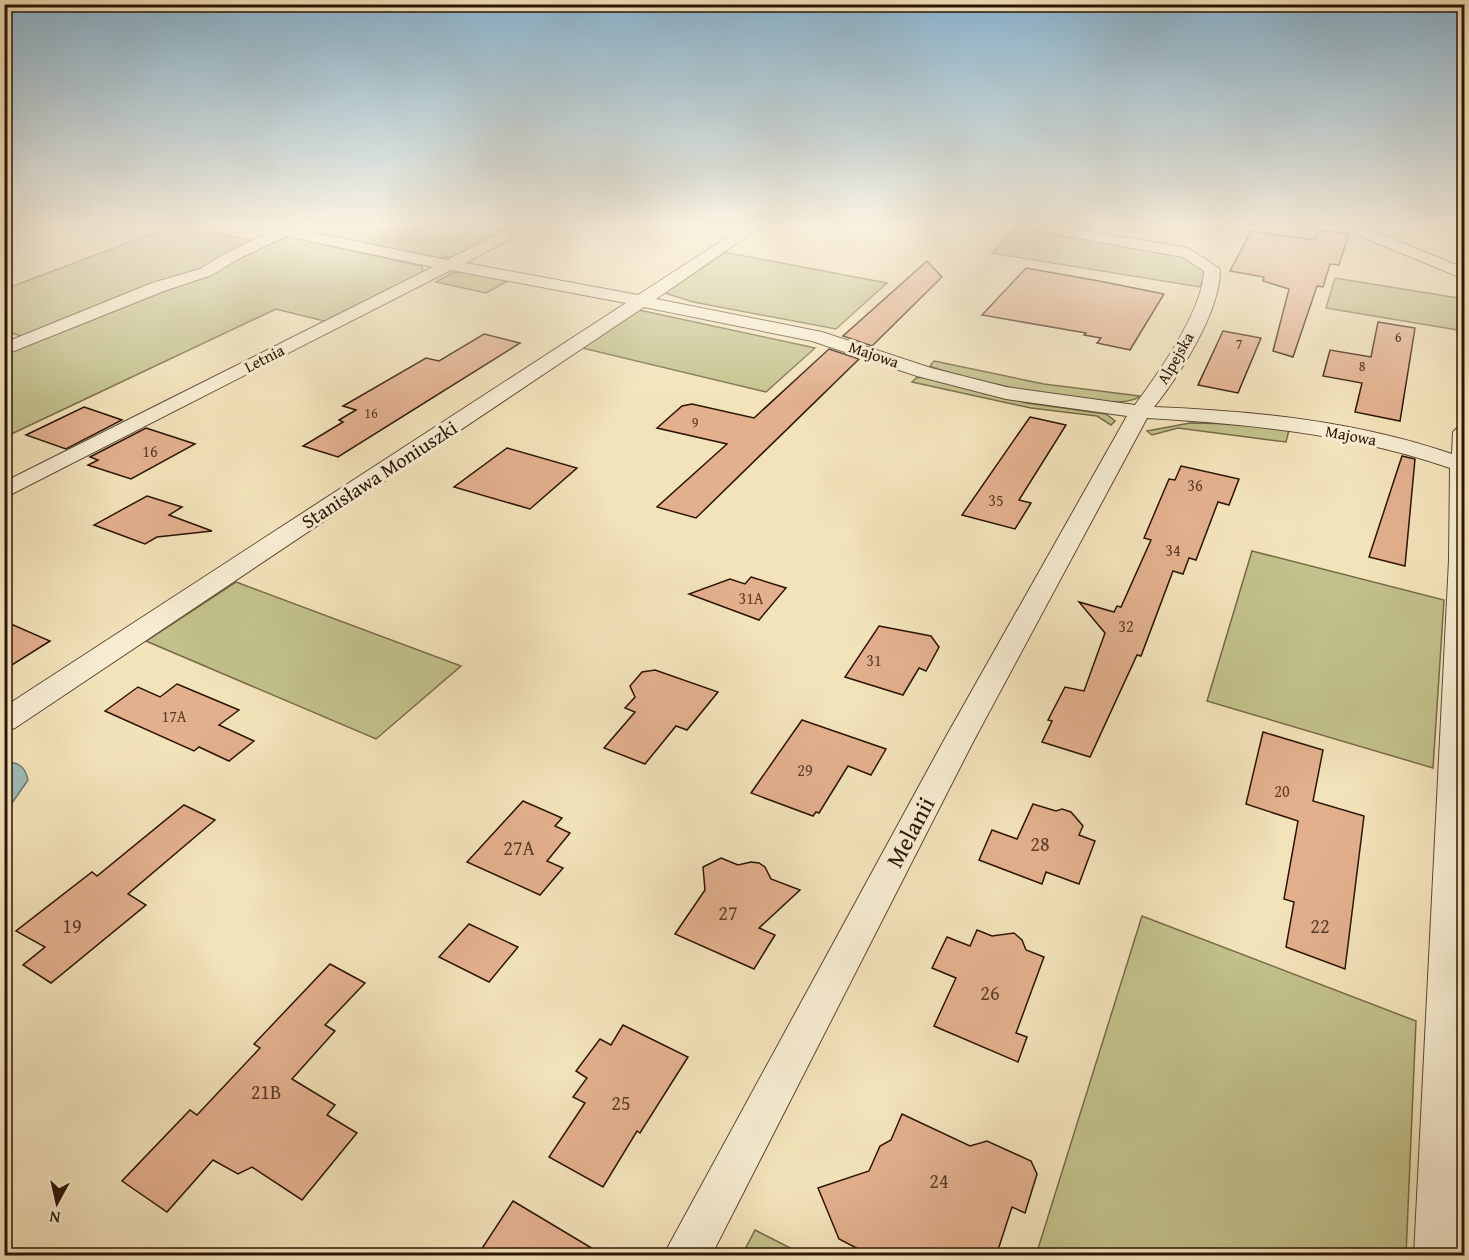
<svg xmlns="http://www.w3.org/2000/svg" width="1469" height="1260" viewBox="0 0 1469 1260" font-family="'Gentium Book Plus',serif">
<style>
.green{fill:#c2c18b;stroke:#776a48;stroke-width:1.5}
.water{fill:#9ebdb8;stroke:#707971;stroke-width:1.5}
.building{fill:#e3b08e;stroke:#2c1406;stroke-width:1.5}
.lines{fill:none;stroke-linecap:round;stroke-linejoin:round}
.street-casing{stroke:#5e4833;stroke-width:2}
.street{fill:#f7edd2;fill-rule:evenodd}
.labels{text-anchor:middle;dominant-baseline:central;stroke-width:6;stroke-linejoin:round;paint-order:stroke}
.far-number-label{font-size:14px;fill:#5a3b28}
.far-street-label{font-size:16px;fill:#2c1406;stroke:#f7edd2}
.number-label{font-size:16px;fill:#5a3b28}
.street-label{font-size:20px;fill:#2c1406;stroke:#f7edd2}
.near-number-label{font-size:20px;fill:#5a3b28}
.near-street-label{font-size:24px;fill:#2c1406;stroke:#f7edd2}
</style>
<rect width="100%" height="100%" fill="#f3e3ba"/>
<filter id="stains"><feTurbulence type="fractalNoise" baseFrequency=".00333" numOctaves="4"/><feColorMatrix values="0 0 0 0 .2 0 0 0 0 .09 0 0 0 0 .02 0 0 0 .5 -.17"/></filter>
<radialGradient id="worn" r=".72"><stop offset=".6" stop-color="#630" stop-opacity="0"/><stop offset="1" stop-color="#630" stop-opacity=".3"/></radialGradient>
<!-- green -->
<g class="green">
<path d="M170 227H189L257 242 206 268 28 338 5 331V289Z"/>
<path d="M326 227H517L459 256 438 258 322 234Z"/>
<path d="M1017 227 1182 253 1206 273 1200 287 992 253Z"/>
<path d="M288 237 422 266 423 274 328 322 276 309 5 437 4 354Z"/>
<path d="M726 252 734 254 887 283 836 329 693 302 665 293Z"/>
<path d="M467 272 508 281 486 293 436 282 452 273Z"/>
<path d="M1335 278 1464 299V331L1326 308Z"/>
<path d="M639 310 815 348 766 392 582 348Z"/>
<path d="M934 361 1044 384 1140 396C1119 416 960 378 930 366Z"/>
<path d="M925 377 1027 403 1106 414 1115 421 1111 425 1097 416 1031 408 912 382 916 378Z"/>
<path d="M1190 423 1243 424 1289 430 1286 442 1178 428 1152 435 1147 431Z"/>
<path d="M1252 551 1444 600 1433 768 1207 701Z"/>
<path d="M236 582 461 666 376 739 146 641Z"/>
<path d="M1142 916 1416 1021 1406 1255H1036Z"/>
<path d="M755 1230 804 1255H742Z"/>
</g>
<!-- water -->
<path class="water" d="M5 762C18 762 25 766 28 780L5 813Z"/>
<!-- building -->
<g class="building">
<path d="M1318 230 1349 234 1339 265 1330 264 1323 287 1317 286 1293 357 1273 351 1289 289 1263 281 1264 277 1230 271 1251 231 1314 240Z"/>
<path d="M927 261 942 277 872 346 843 336Z"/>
<path d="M1026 268 1099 281 1164 294 1130 350 1097 343 1101 338 1084 335 1086 333 982 315Z"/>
<path d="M1378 322 1415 328 1400 421 1355 412 1362 383 1323 376 1330 350 1371 357Z"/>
<path d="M1223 331 1261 338 1238 393 1198 385Z"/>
<path d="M484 334 520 343 338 457 303 446 343 422 339 420 356 410 343 406 426 358 439 361Z"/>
<path d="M829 349 859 359 696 518 657 507 727 444 657 428 682 406 692 404 754 418Z"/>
<path d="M84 407 122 420 66 449 26 435Z"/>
<path d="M1030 417 1066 425 1019 500 1031 503 1015 529 962 515Z"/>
<path d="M146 428 195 444 131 479 88 465 98 460 90 457Z"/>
<path d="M507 448 577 468 530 509 454 487Z"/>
<path d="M1402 456 1415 459 1405 566 1369 557Z"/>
<path d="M1181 466 1239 479 1229 505 1218 502 1196 560 1189 558 1183 574 1173 571 1141 656 1137 655 1090 757 1042 742 1052 721 1048 720 1065 687 1084 691 1105 633 1079 602 1114 612 1117 606 1121 607 1151 540 1144 538 1169 479 1175 480Z"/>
<path d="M147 496 182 507 169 515 212 531 157 537 145 544 94 525Z"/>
<path d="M751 577 786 588 759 620 689 594 730 579 745 584Z"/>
<path d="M4 621 50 641 4 670Z"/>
<path d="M879 626 931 636 939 647 926 671 919 668 903 695 845 677Z"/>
<path d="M655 670 718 692 687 730 676 726 645 764 604 748 635 712 625 708 635 697 630 686 642 672Z"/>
<path d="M177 684 239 710 219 725 254 741 229 761 199 747 194 751 105 711 138 687 160 697Z"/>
<path d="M802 720 886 749 871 775 848 766 819 813 816 812 813 816 751 793Z"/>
<path d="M1263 732 1323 750 1313 801 1364 816 1345 969 1286 947 1294 902 1284 899 1298 821 1246 804Z"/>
<path d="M523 801 562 818 555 826 570 833 547 861 563 868 540 895 467 862Z"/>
<path d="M1033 804 1056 811 1062 809 1071 812 1083 826 1079 835 1095 841 1079 884 1046 872 1042 884 979 860 992 830 1017 839Z"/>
<path d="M184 805 215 820 128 894 146 905 51 983 23 965 45 947 16 931 92 872 97 876Z"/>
<path d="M721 858 738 865 751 862 759 863 765 867 771 879 800 890 759 928 775 935 754 969 675 934 705 890 703 867Z"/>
<path d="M469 924 518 947 489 982 439 957Z"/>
<path d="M977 930 992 936 1014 933 1022 940 1026 950 1044 957 1016 1033 1027 1037 1018 1062 934 1026 956 978 932 968 947 937 970 946Z"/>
<path d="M330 964 365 983 325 1025 335 1031 292 1079 335 1105 327 1115 357 1133 302 1200 252 1167 238 1174 213 1160 167 1212 122 1181 190 1110 197 1115 260 1048 254 1044Z"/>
<path d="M623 1025 688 1057 640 1133 637 1131 603 1187 549 1157 585 1103 573 1097 587 1078 576 1071 600 1039 611 1045Z"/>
<path d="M902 1114 970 1146 987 1141 1031 1161 1037 1174 1025 1213 1012 1207 996 1256H887L875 1250 866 1253 839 1239 818 1188 869 1171 880 1146 891 1140Z"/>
<path d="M513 1201 605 1256H477Z"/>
</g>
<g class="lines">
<defs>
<g id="street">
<path d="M281 227H300L299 230 447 260 513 227H531L466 263 638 295 743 227H760L656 299 822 332 931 368 1006 387 1135 405C1158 374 1203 310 1204 271L1183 257 1038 231 1031 227H1063L1188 248 1220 269C1221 310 1180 375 1154 407 1255 411 1356 421 1452 454L1453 432 1457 428 1464 426V1018L1460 1256H1414L1449 560 1450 468C1352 434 1250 424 1147 418L973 742 711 1256H663L943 742 1127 416 1006 399 917 376 812 341 644 307 15 728 4 731V707L626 303 451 270 4 498V482L433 267 286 236 238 259 212 275 164 291 4 355V343L152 283 200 269 226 253Z"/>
<path d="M1343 227H1363L1464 268V279L1345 230Z"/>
</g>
</defs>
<!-- street casing -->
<use href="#street" class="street-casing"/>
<!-- street -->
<use href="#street" class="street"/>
</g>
<!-- sky -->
<linearGradient id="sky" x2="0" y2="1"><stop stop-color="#8ab8d5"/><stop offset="0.56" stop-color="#faf2e0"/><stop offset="1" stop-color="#faf2e0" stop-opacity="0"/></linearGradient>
<rect width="1469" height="403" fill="url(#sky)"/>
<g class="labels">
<!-- far-number labels -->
<g class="far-number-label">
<text x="1398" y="337">6</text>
<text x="1239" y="344">7</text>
<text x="1362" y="366">8</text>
<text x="371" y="413">16</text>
<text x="695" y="422">9</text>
</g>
<!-- far-street labels -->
<g class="far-street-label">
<text transform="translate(874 354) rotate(19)">Majowa</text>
<text transform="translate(264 358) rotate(-27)">Letnia</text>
<text transform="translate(1175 358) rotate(-60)">Alpejska</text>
<text transform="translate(1351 435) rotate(11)">Majowa</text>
</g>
<!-- number labels -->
<g class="number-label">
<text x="150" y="451">16</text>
<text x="1195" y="485">36</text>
<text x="996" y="500">35</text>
<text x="1173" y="550">34</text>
<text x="751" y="598">31A</text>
<text x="1126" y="626">32</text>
<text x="874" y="660">31</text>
<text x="174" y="716">17A</text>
<text x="805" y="770">29</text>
<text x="1282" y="791">20</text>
</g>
<!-- street labels -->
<g class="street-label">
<text transform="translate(379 474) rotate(-33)">Stanisława Moniuszki</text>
</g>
<!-- near-number labels -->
<g class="near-number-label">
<text x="1040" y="843">28</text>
<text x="519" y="847">27A</text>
<text x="728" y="912">27</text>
<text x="72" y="925">19</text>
<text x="1320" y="925">22</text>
<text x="990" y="992">26</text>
<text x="266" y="1091">21B</text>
<text x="621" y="1102">25</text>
<text x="939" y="1180">24</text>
</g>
<!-- near-street labels -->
<g class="near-street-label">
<text transform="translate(910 832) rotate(-62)">Melanii</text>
</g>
</g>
<!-- margin -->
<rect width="1469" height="1260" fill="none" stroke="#f3e3ba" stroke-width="24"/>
<rect x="6" y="6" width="1457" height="1248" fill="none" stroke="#2c1406" stroke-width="3"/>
<rect x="12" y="12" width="1445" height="1236" fill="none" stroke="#2c1406" stroke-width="1.5"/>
<!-- north arrow -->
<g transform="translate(57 1203) rotate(188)" stroke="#f7edd2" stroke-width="4.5" paint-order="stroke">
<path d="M0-4.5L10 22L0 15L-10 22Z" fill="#2c1406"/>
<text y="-9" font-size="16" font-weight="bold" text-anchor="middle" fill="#2c1406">N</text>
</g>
<rect width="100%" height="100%" filter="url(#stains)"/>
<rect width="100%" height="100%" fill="url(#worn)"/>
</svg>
